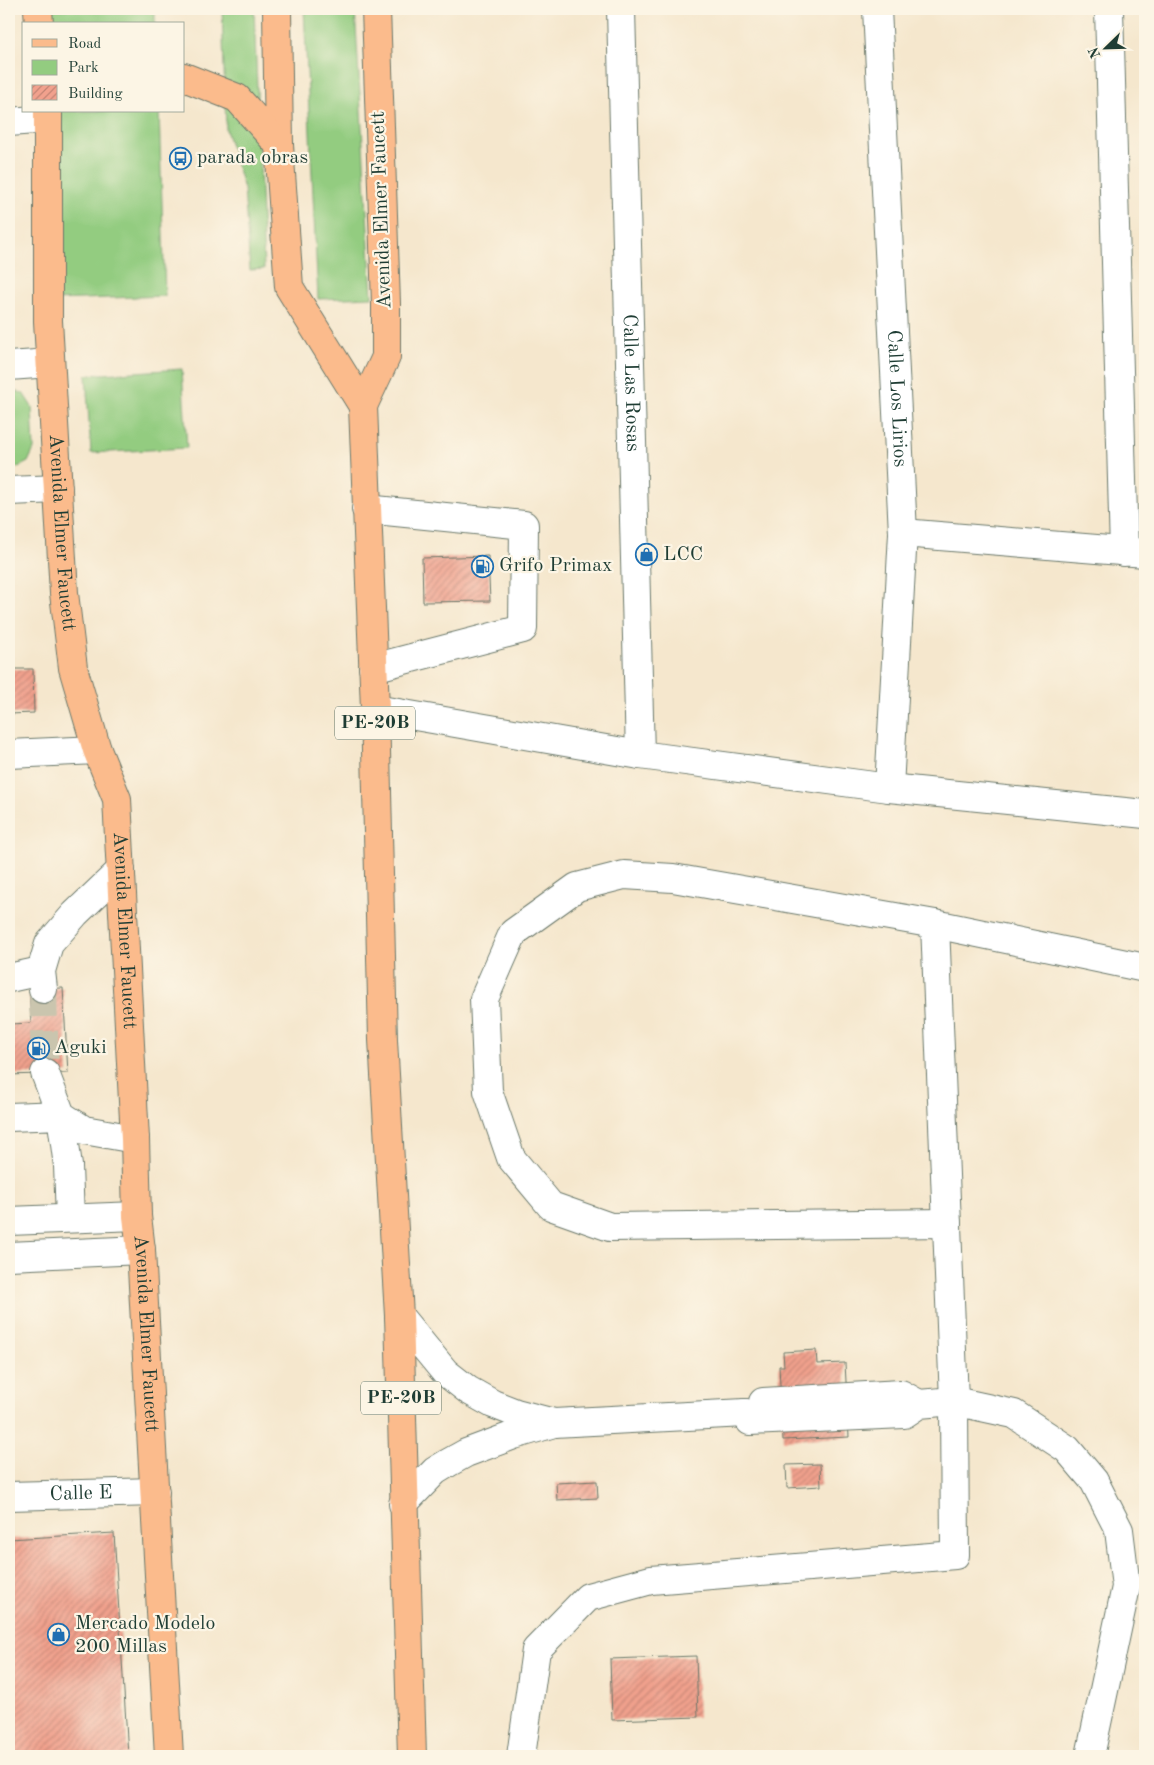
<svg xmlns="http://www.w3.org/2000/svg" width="1154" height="1765" viewBox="0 0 1154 1765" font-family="'Old Standard TT',serif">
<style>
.green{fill:#93cc80;stroke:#59845a}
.building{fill:url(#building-hatch)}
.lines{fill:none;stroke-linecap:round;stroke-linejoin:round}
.minor-tunnel{stroke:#cac5ae;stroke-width:28;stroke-dasharray:28 14;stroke-linecap:butt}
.minor-casing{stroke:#6a786a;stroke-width:30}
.major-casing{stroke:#6a786a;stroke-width:30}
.highway-casing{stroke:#6a786a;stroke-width:30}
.minor{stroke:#fff;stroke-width:28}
.major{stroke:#fbbb8c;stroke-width:28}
.highway{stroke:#fbbb8c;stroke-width:28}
.labels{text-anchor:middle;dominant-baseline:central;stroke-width:4.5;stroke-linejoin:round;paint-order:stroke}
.shield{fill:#fcf5e5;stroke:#617469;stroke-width:1}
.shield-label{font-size:19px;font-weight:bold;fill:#1f3d34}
.poi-label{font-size:20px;fill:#1f3d34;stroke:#fcf5e5;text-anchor:start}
.street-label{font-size:20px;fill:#1f3d34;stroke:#fcf5e5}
</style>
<defs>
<pattern id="building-hatch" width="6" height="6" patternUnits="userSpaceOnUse" patternTransform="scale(1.25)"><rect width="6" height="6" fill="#f1a18d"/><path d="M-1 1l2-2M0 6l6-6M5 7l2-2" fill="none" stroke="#c38474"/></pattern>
</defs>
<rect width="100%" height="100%" fill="#fcf5e5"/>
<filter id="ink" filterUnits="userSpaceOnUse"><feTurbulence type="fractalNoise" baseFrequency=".02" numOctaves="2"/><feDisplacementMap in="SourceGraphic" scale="10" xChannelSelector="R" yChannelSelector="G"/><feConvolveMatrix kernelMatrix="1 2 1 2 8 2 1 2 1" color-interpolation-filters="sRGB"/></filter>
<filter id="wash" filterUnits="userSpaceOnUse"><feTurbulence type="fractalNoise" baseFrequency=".0096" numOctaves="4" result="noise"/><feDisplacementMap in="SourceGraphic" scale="20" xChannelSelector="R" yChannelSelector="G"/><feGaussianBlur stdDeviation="1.12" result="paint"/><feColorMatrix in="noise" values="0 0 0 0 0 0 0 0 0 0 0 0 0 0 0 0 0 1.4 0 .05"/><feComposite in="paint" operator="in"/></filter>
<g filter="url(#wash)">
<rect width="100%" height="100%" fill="#f5e7cd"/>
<!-- green -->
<g class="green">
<path d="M44 9H155V24H45Z"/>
<path d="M222 9H254L264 269 250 270 244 189 226 130Z"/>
<path d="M304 9H355L372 297 318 299Z"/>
<path d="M48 111H159L165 296 55 300Z"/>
<path d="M182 369 187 448 91 453 86 375Z"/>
<path d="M9 390 23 393 32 407 34 449 28 462 16 468 9 469Z"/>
</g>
<g id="blocks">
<!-- building -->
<g class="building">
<path d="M488 556 490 601 423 602 422 558Z"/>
<path d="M9 669H33L34 713 9 714Z"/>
<path d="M63 988 68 1073 9 1075V1024L31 1023 29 989Z"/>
<path d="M816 1350 817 1364 845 1363 849 1437 783 1440 779 1366H784L783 1352Z"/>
<path d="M820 1464 821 1486 787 1488 786 1465Z"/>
<path d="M597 1481 598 1498 557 1500 556 1483Z"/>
<path d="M114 1533 128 1755 9 1756V1539Z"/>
<path d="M696 1656 698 1717 612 1720 610 1659Z"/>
</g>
</g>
</g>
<g filter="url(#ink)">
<use href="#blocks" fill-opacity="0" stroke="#6a786a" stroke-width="1"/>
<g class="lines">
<!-- minor-tunnel -->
<path class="minor-tunnel" d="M43 989 45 1073"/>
<defs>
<g id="minor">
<path id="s1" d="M621 9 640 755"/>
<path id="s2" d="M877 9 903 533 889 788"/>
<path d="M1109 9 1124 552"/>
<path d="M9 122 48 119"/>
<path d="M9 366 50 363"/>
<path d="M9 491 58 489"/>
<path d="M366 509 524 525 523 629 373 668"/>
<path d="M903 533 1145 553"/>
<path d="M375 709 640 755 889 788 1145 814"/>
<path d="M9 754 97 750"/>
<path d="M9 978 41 971"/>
<path d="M43 989 41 971 49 944 75 914 121 870"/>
<path d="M45 1073 61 1115 84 1130 135 1139"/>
<path d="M9 1117 61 1115 68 1166 70 1218"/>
<path d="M9 1221 137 1216"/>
<path d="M947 1223 610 1227 551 1206 511 1158 488 1091 484 999 513 933 577 887 624 875 673 878 935 924 1145 968"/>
<path d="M9 1256 141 1250"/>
<path d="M399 1316 445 1372 468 1390 493 1404 516 1413 554 1423"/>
<path d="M763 1402 901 1394 919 1404"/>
<path d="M745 1413 750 1421 904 1414 919 1404 954 1401 1014 1414 1067 1449 1094 1481 1119 1530 1126 1587 1090 1756"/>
<path id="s3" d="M9 1496 155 1492"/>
<path d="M403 1504 435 1471 448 1463 466 1453 514 1435 554 1423 745 1413"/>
<path d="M521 1756 536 1650 588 1597 651 1580 955 1555 954 1401 935 924"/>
</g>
<path id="major" d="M363 406 386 357V304L376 9"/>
<g id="highway">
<path d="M38 9 39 24"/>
<path d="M277 9 279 145 289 287 363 406 375 709 383 1040 399 1316 412 1756"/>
<path d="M184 77 237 98 279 145"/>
<path id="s4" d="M48 111V321L64 593 73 668 97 750 117 799 135 1139 137 1216 141 1250 169 1756"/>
</g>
</defs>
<!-- minor casing -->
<use href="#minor" class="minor-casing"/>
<!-- major casing -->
<use href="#major" class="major-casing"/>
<!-- highway casing -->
<use href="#highway" class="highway-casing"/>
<!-- minor -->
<use href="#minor" class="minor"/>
<!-- major -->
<use href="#major" class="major"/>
<!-- highway -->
<use href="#highway" class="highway"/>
</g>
</g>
<!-- icons -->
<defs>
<symbol id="bus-ring" viewBox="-11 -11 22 22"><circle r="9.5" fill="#fcf5e5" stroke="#1f6fb2" stroke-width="1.5"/><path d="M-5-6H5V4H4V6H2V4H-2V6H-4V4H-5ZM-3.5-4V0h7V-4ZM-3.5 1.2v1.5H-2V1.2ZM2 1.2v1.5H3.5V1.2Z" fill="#1f6fb2"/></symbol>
<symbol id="shop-ring" viewBox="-11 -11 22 22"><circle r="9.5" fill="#fcf5e5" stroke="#1f6fb2" stroke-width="1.5"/><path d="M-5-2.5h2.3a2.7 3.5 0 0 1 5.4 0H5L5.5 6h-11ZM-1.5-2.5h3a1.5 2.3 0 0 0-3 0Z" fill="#1f6fb2"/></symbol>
<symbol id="fuel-ring" viewBox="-11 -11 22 22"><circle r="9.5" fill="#fcf5e5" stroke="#1f6fb2" stroke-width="1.5"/><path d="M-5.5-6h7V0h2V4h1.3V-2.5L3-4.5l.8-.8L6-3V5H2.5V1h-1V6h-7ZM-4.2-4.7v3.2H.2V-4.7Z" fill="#1f6fb2"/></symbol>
</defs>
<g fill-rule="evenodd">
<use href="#bus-ring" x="168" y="146" width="25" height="25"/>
<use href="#shop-ring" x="634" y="542" width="25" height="25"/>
<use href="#fuel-ring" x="470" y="554" width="25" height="25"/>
<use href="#fuel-ring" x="26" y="1036" width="25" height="25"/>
<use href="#shop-ring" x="46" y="1622" width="25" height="25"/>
</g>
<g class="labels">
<!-- shield labels -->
<g class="shield">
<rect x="335" y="706.5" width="80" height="33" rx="4"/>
<rect x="361" y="1381.5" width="80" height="33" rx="4"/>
</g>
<g class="shield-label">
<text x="375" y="723">PE-20B</text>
<text x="401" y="1398">PE-20B</text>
</g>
<!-- poi labels -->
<g class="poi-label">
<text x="197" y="158">parada obras</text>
<text x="663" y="555">LCC</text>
<text x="499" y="566">Grifo Primax</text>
<text x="54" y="1048">Aguki</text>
<text x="75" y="1624">Mercado Modelo<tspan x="75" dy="23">200 Millas</tspan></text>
</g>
<!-- street labels -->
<g class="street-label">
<text transform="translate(382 210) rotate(-92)">Avenida Elmer Faucett</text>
<text stroke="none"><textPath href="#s1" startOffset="374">Calle Las Rosas</textPath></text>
<text stroke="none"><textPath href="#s2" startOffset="390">Calle Los Lirios</textPath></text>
<text stroke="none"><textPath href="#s4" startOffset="422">Avenida Elmer Faucett</textPath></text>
<text stroke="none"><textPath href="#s4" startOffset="828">Avenida Elmer Faucett</textPath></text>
<text stroke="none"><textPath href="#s4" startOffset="1232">Avenida Elmer Faucett</textPath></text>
<text stroke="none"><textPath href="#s3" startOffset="72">Calle E</textPath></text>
</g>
</g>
<!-- margin -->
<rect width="1154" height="1765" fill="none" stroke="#fcf5e5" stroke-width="30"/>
<!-- legend -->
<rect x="22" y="22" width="162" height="90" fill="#fcf5e5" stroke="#a4ab9e"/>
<rect x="32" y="39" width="25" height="8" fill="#fbbb8c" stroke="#a4ab9e"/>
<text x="68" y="48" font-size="15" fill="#1f3d34">Road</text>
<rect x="32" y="60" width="25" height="15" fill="#93cc80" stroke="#a4ab9e"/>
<text x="68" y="72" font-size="15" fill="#1f3d34">Park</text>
<rect x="32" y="85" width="25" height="15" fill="url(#building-hatch)" stroke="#a4ab9e"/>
<text x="68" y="98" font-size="15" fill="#1f3d34">Building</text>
<!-- north arrow -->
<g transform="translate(1106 48) rotate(247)" stroke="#fcf5e5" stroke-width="4" paint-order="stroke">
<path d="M0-4L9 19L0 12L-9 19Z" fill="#1f3d34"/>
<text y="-8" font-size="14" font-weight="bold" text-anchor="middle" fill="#1f3d34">N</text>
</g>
</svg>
